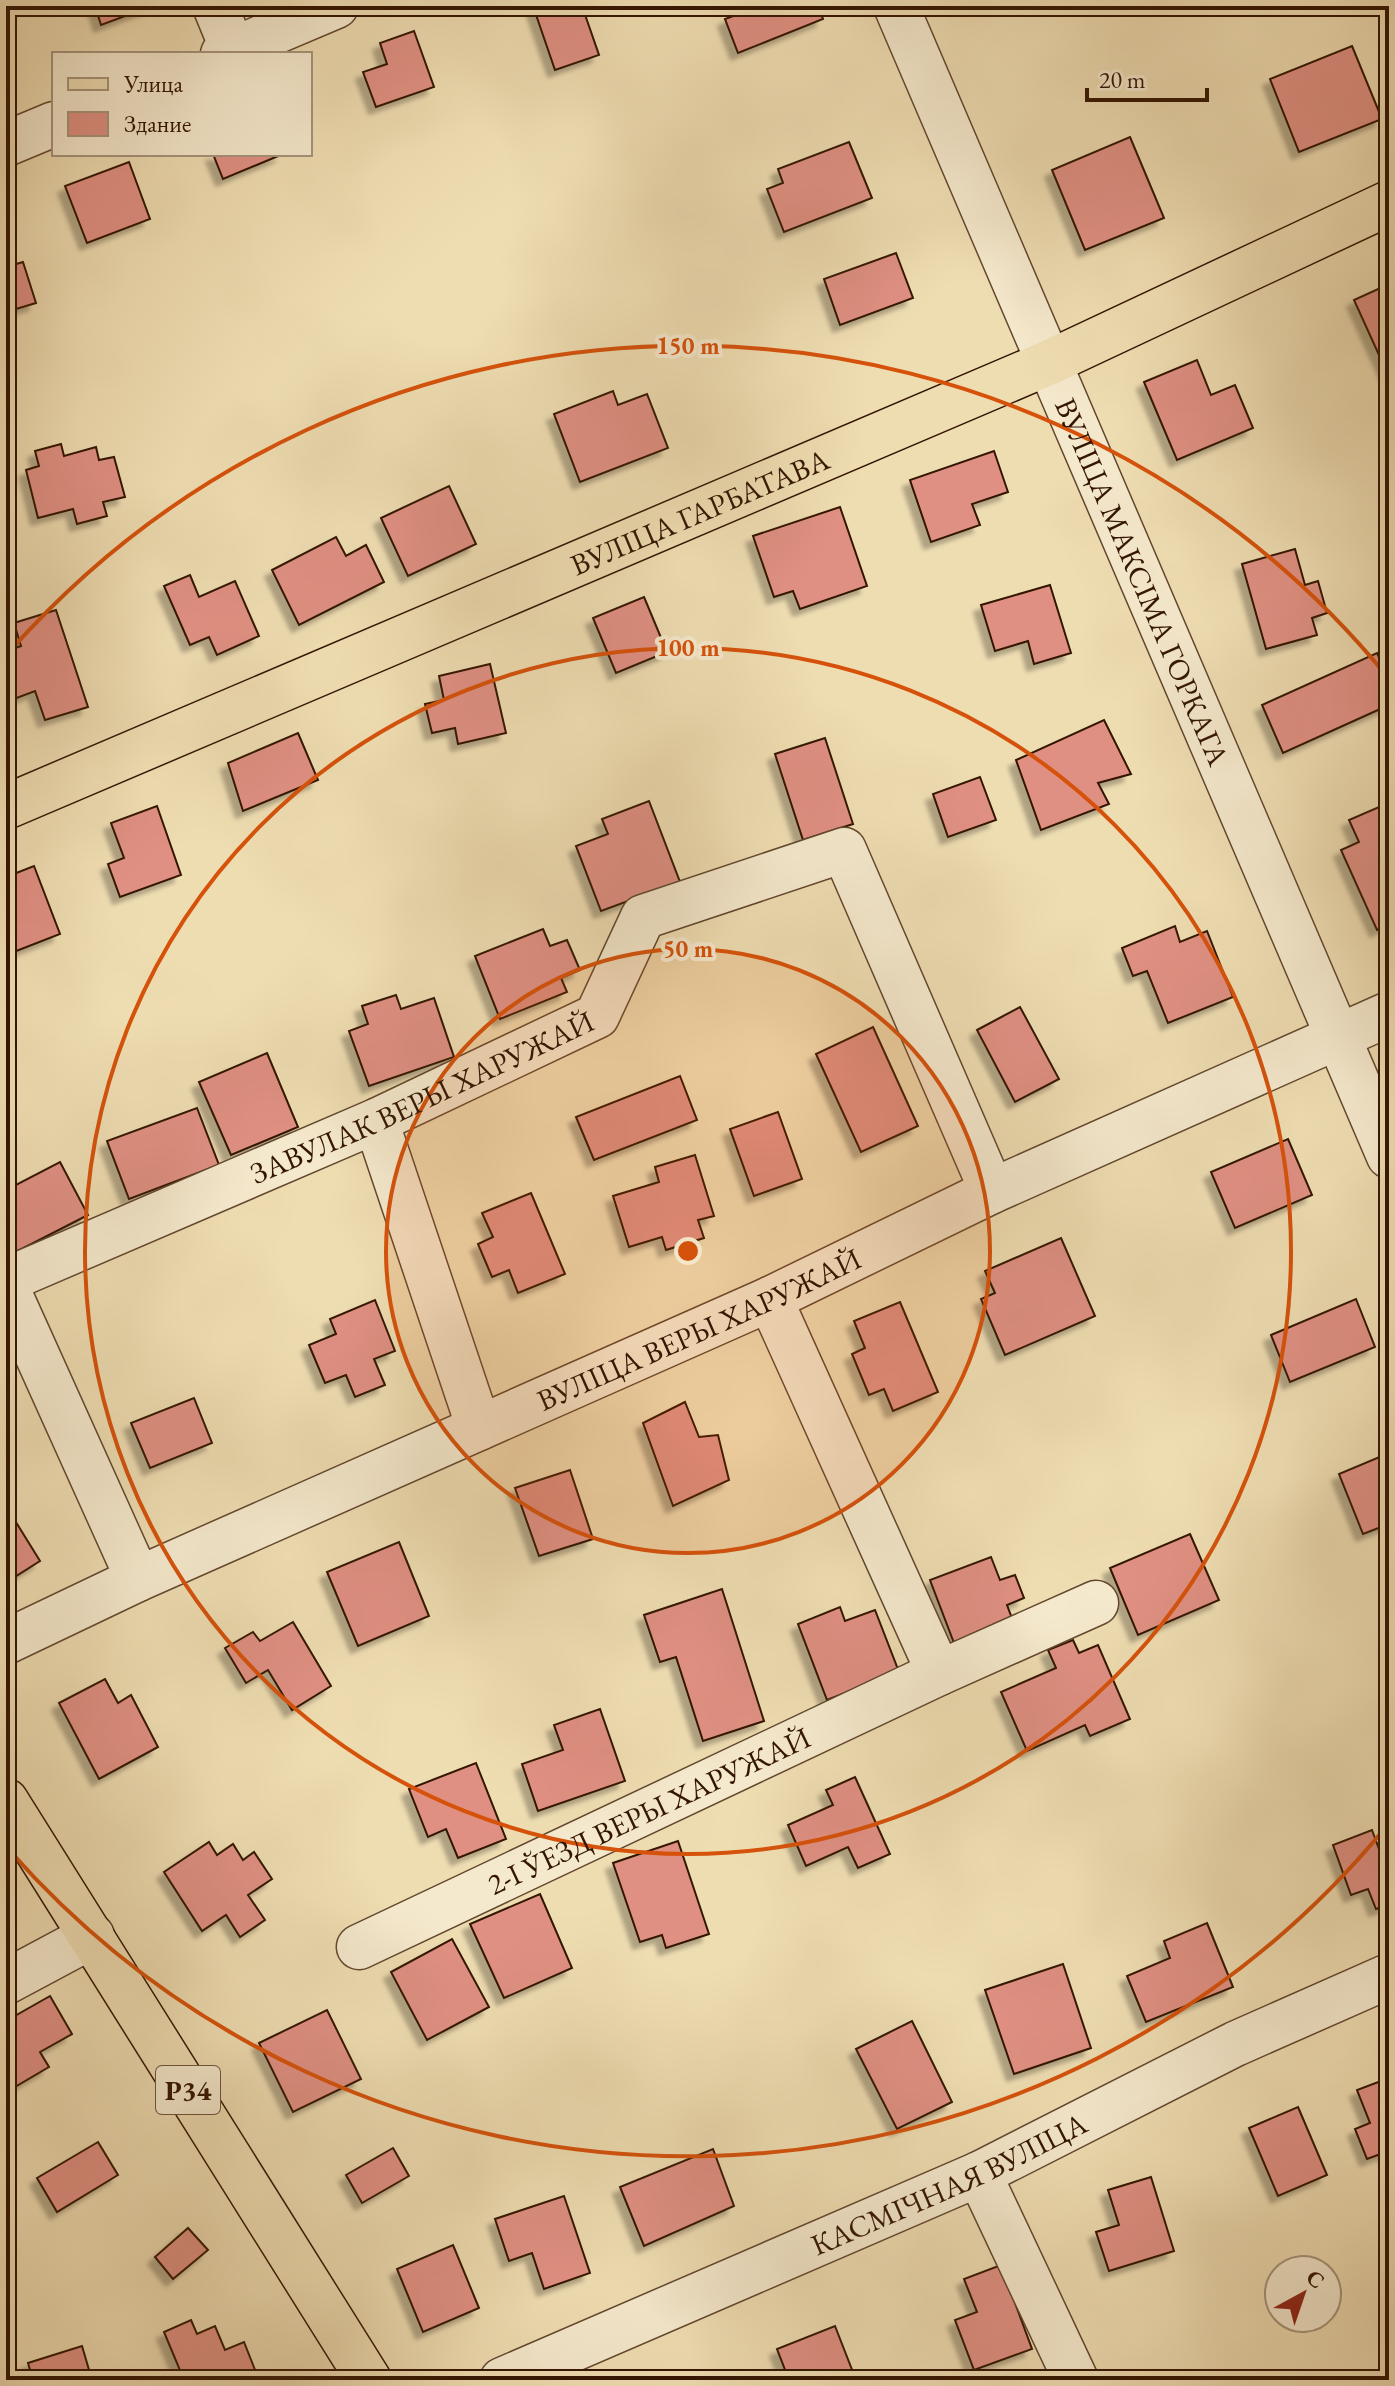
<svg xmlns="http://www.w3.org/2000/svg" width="1395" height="2386" viewBox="0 0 1395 2386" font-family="'EB Garamond',serif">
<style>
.building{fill:#e09083;stroke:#331502;stroke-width:2;filter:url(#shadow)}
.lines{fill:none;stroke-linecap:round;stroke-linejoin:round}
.minor-casing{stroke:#62472e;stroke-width:47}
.major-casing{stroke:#331502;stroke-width:47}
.minor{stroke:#f5e9cd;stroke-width:44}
.major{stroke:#efddb2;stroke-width:44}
.ring{fill:none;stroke:#d6520b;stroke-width:4}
.labels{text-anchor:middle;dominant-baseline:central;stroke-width:8;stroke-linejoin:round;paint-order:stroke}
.shield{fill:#f5e9cd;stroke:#6d553f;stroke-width:2}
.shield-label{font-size:28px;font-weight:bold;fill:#331502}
.street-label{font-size:30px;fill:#331502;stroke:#f5e9cd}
.centre{fill:#d6520b;stroke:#f5e9cd;stroke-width:4}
.ring-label{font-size:24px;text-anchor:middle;font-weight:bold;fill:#d6520b;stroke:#f5e9cd;stroke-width:8;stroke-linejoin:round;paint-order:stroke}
</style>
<defs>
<filter id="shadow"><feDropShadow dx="-7" dy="7" stdDeviation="2" flood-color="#0004"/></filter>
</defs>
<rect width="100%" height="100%" fill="#efddb2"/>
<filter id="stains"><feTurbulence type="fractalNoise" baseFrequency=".0025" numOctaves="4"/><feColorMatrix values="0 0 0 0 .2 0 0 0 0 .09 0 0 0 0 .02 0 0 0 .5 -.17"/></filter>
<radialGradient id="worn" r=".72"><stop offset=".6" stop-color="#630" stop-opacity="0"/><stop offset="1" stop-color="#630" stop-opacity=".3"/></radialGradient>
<!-- building -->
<g class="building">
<path d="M95 6H152L101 25Z"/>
<path d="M533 6H582L599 55 555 70Z"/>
<path d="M736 6H818L823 19 738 53 725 19 739 14Z"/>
<path d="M414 31 434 87 376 107 363 72 387 64 380 43Z"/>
<path d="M1352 46 1382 119 1299 152 1270 79Z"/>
<path d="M1130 137 1164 218 1085 250 1052 170Z"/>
<path d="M849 142 872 198 784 232 767 189 783 183 778 169Z"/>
<path d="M213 154H283L223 179Z"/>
<path d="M129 162 150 219 87 243 65 186Z"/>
<path d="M896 253 913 298 840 325 824 279Z"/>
<path d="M23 262 36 303 6 312V267Z"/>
<path d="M1389 284V377L1354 300Z"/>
<path d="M1197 360 1211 395 1235 385 1253 428 1177 460 1144 382Z"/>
<path d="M613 391 618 405 647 394 668 448 580 482 554 414Z"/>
<path d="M61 444 64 456 96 447 99 460 114 457 125 497 103 502 107 516 77 524 73 509 38 518 26 470 39 466 35 451Z"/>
<path d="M994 451 1008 492 972 504 980 525 931 542 910 480Z"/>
<path d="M449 486 476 544 408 576 381 518Z"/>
<path d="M840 507 867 586 800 609 793 591 774 597 753 536Z"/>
<path d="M336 537 346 556 366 545 384 582 299 625 272 570Z"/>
<path d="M1295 549 1305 585 1318 581 1327 613 1312 618 1317 635 1266 649 1242 564Z"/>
<path d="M190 575 199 597 235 581 259 636 217 655 209 637 190 645 164 586Z"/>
<path d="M1050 585 1071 653 1034 664 1028 641 995 651 981 605Z"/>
<path d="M644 597 667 652 616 673 593 618Z"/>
<path d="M56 610 88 707 45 720 35 691 14 699 6 675V651L21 646 14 623Z"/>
<path d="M1377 653 1389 679V705L1283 753 1262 705Z"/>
<path d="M490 664 506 733 458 744 455 728 432 733 425 704 444 700 439 676Z"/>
<path d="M1104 720 1131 774 1098 783 1109 804 1041 830 1016 760Z"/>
<path d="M298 733 318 780 243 811 228 763Z"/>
<path d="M825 738 853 824 803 840 775 754Z"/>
<path d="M980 777 996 820 948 837 933 794Z"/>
<path d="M649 801 680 882 601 911 576 846 608 834 602 819Z"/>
<path d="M157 806 181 875 120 897 108 864 124 858 111 823Z"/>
<path d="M1379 807 1389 830V924L1377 930 1341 850 1359 842 1349 820Z"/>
<path d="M34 866 60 934 6 955V877Z"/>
<path d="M1175 926 1180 942 1207 931 1233 997 1168 1023 1147 971 1133 976 1122 948Z"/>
<path d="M543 929 550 946 567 940 580 970 561 978 567 992 500 1019 475 956Z"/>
<path d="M396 995 401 1009 434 998 454 1057 369 1086 349 1031 368 1024 362 1006Z"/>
<path d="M1020 1007 1059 1079 1015 1102 977 1030Z"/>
<path d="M873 1027 918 1126 861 1152 816 1054Z"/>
<path d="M267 1053 298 1127 231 1155 199 1082Z"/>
<path d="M680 1076 697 1120 594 1160 576 1117Z"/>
<path d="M197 1108 219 1165 129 1199 107 1141Z"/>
<path d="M778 1112 802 1179 754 1196 730 1129Z"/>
<path d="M1288 1139 1312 1195 1235 1228 1211 1172Z"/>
<path d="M695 1155 714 1216 698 1220 704 1238 666 1250 662 1237 629 1247 613 1196 659 1182 655 1167Z"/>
<path d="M60 1162 88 1215 6 1257V1190Z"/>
<path d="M531 1193 565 1274 518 1293 509 1270 492 1277 478 1244 493 1237 482 1213Z"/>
<path d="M1061 1238 1095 1316 1005 1355 981 1299 995 1293 985 1271Z"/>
<path d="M1356 1299 1375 1347 1290 1382 1271 1335Z"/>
<path d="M375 1300 395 1351 374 1359 385 1385 355 1397 346 1375 325 1383 309 1345 336 1334 330 1319Z"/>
<path d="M900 1302 938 1392 893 1411 884 1389 869 1395 852 1354 865 1348 854 1321Z"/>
<path d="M194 1398 212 1443 150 1468 131 1423Z"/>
<path d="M685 1402 699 1437 718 1435 729 1480 673 1506 643 1423Z"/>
<path d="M1389 1453V1524L1363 1534 1339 1474Z"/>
<path d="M570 1470 593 1539 539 1556 515 1488Z"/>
<path d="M6 1506 40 1561 13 1578 6 1566Z"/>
<path d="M1190 1534 1219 1600 1138 1635 1110 1568Z"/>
<path d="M399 1542 429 1616 358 1646 327 1572Z"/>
<path d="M991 1557 1000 1580 1015 1575 1024 1598 1007 1605 1013 1621 954 1643 930 1580Z"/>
<path d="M722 1589 764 1721 703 1741 676 1657 660 1662 644 1615Z"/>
<path d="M840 1607 845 1621 875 1610 899 1672 827 1700 798 1624Z"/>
<path d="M293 1622 331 1686 292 1710 268 1670 246 1683 225 1648 253 1632 260 1641Z"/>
<path d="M1073 1640 1079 1653 1098 1645 1130 1719 1090 1736 1085 1725 1027 1751 1001 1692 1056 1668 1048 1650Z"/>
<path d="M105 1679 118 1703 131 1695 158 1747 99 1779 59 1703Z"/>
<path d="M600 1709 625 1781 538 1811 522 1764 563 1750 554 1725Z"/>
<path d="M476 1763 506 1839 458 1858 446 1829 428 1837 409 1789Z"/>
<path d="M855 1777 890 1854 858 1868 848 1847 806 1866 788 1825 833 1805 826 1790Z"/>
<path d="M1372 1830 1379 1849 1389 1845V1905L1376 1909 1368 1889 1351 1895 1333 1845Z"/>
<path d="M678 1841 709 1934 666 1948 662 1935 640 1942 613 1863Z"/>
<path d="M209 1842 217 1855 233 1844 243 1860 254 1852 272 1879 248 1895 265 1920 240 1937 226 1915 202 1931 164 1872Z"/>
<path d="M540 1894 572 1968 504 1998 470 1924Z"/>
<path d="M1207 1923 1233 1987 1146 2022 1127 1976 1170 1958 1164 1941Z"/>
<path d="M452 1939 489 2007 427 2040 391 1972Z"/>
<path d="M1063 1964 1091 2048 1014 2074 985 1990Z"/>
<path d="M50 1996 72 2034 40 2052 49 2067 8 2091 6 2021Z"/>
<path d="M327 2010 361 2079 293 2112 259 2043Z"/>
<path d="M912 2021 952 2102 897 2129 856 2049Z"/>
<path d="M1389 2078V2160L1386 2152 1367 2159 1355 2129 1370 2123 1357 2090Z"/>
<path d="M1298 2107 1327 2175 1278 2196 1249 2128Z"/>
<path d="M98 2142 118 2175 57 2212 37 2178Z"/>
<path d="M393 2148 409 2176 362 2203 346 2175Z"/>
<path d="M713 2149 734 2206 644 2246 620 2187Z"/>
<path d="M1151 2177 1174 2251 1109 2271 1096 2232 1119 2225 1108 2190Z"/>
<path d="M564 2196 590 2273 544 2289 532 2253 509 2261 495 2219Z"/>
<path d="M188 2228 208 2250 173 2279 155 2257Z"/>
<path d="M453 2245 479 2308 423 2332 397 2269Z"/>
<path d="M1001 2265 1032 2349 974 2370 955 2320 977 2312 964 2279Z"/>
<path d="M191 2320 197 2334 215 2326 225 2350 244 2342 259 2380H184L164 2332Z"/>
<path d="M835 2326 856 2380H789L777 2349Z"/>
<path d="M82 2346 92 2380H33L28 2363Z"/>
</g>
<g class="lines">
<defs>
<g id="minor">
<path d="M215 6 233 50"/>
<path id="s1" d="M896 6 1389 1156"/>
<path d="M223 54 336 6"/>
<path d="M6 144 54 124"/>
<path d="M376 1121 479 1428"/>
<path id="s2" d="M6 1280 376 1121 597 1016 643 917 844 850 992 1191"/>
<path d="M6 1286 138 1579"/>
<path d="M770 1299 939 1673"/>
<path id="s3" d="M6 1642 138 1579 770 1299 992 1191 1389 1014"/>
<path id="s4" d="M359 1947 939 1673 1096 1603"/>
<path d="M6 1982 92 1936"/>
<path d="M979 2174 1076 2380"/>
<path id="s5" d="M502 2380 979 2174 1235 2044 1389 1976"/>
</g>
<g id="major">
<path id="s6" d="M6 807 1048 363 1389 203"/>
<path d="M6 1801 369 2380"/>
</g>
</defs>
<!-- minor casing -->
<use href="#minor" class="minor-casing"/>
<!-- major casing -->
<use href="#major" class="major-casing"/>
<!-- minor -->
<use href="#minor" class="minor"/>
<!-- major -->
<use href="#major" class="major"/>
</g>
<!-- distance rings -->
<circle cx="688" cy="1251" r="302" fill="#d6520b" fill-opacity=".12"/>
<g class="ring">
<circle cx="688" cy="1251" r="302"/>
<circle cx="688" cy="1251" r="603"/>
<path d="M1386 1827A905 905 0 0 1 10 1851M10 651A905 905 0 0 1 1386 675"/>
</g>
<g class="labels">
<!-- shield labels -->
<rect class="shield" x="156" y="2066" width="64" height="48" rx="6"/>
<g class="shield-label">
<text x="188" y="2090">Р34</text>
</g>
<!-- street labels -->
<g class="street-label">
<text stroke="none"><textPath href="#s6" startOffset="754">ВУЛІЦА ГАРБАТАВА</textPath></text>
<text stroke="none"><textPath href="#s1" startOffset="626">ВУЛІЦА МАКСІМА ГОРКАГА</textPath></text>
<text stroke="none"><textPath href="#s2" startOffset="454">ЗАВУЛАК ВЕРЫ ХАРУЖАЙ</textPath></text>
<text stroke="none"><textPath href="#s3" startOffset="760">ВУЛІЦА ВЕРЫ ХАРУЖАЙ</textPath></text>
<text stroke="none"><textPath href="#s4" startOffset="320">2-І ЎЕЗД ВЕРЫ ХАРУЖАЙ</textPath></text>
<text stroke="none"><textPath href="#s5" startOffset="488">КАСМІЧНАЯ ВУЛІЦА</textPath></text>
</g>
</g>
<circle cx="688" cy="1251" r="12" class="centre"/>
<g class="ring-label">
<text x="688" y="354">150 m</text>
<text x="688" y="656">100 m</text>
<text x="688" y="957">50 m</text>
</g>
<!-- margin -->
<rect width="1395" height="2386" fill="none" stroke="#efddb2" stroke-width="32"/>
<rect x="8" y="8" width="1379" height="2370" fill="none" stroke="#331502" stroke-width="4"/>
<rect x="16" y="16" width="1363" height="2354" fill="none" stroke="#331502" stroke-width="2"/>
<!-- legend -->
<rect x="52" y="52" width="260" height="104" fill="#f5e9cd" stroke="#a7947c" stroke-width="2"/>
<rect x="68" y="78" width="40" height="12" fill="#efddb2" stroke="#a7947c" stroke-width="2"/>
<text x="124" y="92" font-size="24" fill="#331502">Улица</text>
<rect x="68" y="112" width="40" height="24" fill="#e09083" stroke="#a7947c" stroke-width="2"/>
<text x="124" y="132" font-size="24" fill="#331502">Здание</text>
<!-- north arrow -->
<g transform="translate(1303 2294) rotate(40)"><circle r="38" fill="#f5e9cd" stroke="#a7947c" stroke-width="2"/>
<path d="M0-6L14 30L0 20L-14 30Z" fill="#8f2418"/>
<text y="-12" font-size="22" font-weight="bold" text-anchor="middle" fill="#331502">С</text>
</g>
<!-- scale -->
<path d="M1087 88v12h120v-12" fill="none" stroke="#331502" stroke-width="4"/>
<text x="1099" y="88" font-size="24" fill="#331502" stroke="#f5e9cd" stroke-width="6" paint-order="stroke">20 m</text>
<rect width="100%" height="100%" filter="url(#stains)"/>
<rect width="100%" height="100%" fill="url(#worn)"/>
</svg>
